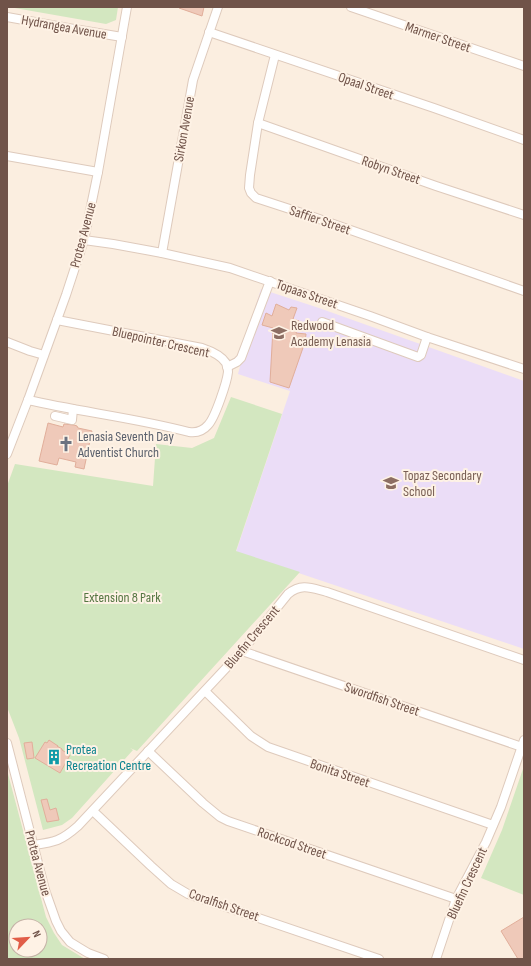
<svg xmlns="http://www.w3.org/2000/svg" width="531" height="966" viewBox="0 0 531 966" font-family="'Sofia Sans Condensed',sans-serif">
<style>
.education{fill:#ebddf7}
.green{fill:#d3e7c0;fill-rule:evenodd}
.building{fill:#efc9b9;stroke:#e1ae9a}
.lines{fill:none;stroke-linecap:round;stroke-linejoin:round}
.minor-casing{stroke:#decabc;stroke-width:10}
.minor{stroke:#fff;stroke-width:8}
.labels{text-anchor:middle;dominant-baseline:central;stroke-width:4;stroke-linejoin:round;paint-order:stroke}
.street-label{font-size:14px;fill:#705349;stroke:#fef2e5}
.education-label{font-size:14px;fill:#785e54;stroke:#fef2e5;text-anchor:start}
.worship-label{font-size:14px;fill:#5b616d;stroke:#fef2e5;text-anchor:start}
.park-label{font-size:14px;fill:#557642;stroke:#fef2e5}
.culture-label{font-size:14px;fill:#0d838f;stroke:#fef2e5;text-anchor:start}
</style>
<rect width="100%" height="100%" fill="#fbeee0"/>
<!-- education -->
<path class="education" d="M261 289 319 308 524 381V649L236 552 290 391 238 374 242 359 239 358Z"/>
<!-- green -->
<g class="green">
<path d="M9 7H118L116 20 106 24Z"/>
<path d="M231 397 282 414 236 551 300 572 137 751 130 748 133 750 72 818 62 825 43 830 19 738 7 707V486L15 464 153 486 156 444 192 448 214 438Z"/>
<path d="M524 766V895L481 878 502 830Z"/>
<path d="M7 770 46 917 54 933 62 945 85 959H7ZM16 926H40V950H16Z"/>
</g>
<!-- building -->
<g class="building">
<path d="M179 7H204L202 16 179 8Z"/>
<path d="M276 304 289 310 291 307 297 308 293 319 299 321 296 333 306 334 305 342 289 388 270 382 273 328 262 325 266 313 272 316Z"/>
<path d="M48 423 63 427 64 424 74 425 77 426 78 428 92 431 84 469 75 467 76 462 59 458 57 465 39 461Z"/>
<path d="M49 740 58 746H57L62 749V750L70 755 60 773 35 758 45 742 47 743Z"/>
<path d="M32 742 34 758 27 759 24 743Z"/>
<path d="M47 799 50 810 56 808 59 820 47 822 41 800Z"/>
<path d="M524 917V959H518L501 931Z"/>
</g>
<g class="lines">
<defs>
<g id="minor">
<path d="M351 7 524 66"/>
<path d="M7 17 68 28 122 37"/>
<path d="M209 32 434 108 524 140"/>
<path d="M275 55 258 123 250 175 249 188 251 193 256 198 305 214 524 291"/>
<path d="M258 123 436 186 524 215"/>
<path d="M7 156 98 172"/>
<path d="M84 240 113 244 162 253 230 268 370 316 427 337 524 369"/>
<path d="M162 253 193 80 218 7"/>
<path d="M322 322 418 357 421 355 427 337"/>
<path d="M7 342 30 351 44 355"/>
<path d="M227 367 237 362 241 358 270 281"/>
<path d="M28 400C81 412 136 418 189 432 196 433 203 431 208 425 215 418 227 382 228 372 228 369 227 366 226 363 221 355 211 351 202 348L57 320"/>
<path d="M55 416 72 420 73 409"/>
<path d="M7 454 28 400 66 295 84 240 98 172 127 7"/>
<path d="M242 651 522 747"/>
<path d="M205 691 251 736 268 747 493 825"/>
<path d="M7 743 45 890 56 921 61 931 70 942 78 947 88 953 104 959"/>
<path d="M148 751 203 803 220 817 228 821 456 899"/>
<path d="M93 811 151 866 171 884 188 894 379 959"/>
<path d="M34 845C55 842 61 841 78 826L242 651 288 594C302 583 311 588 327 592L524 660"/>
<path d="M436 959 456 899 486 842 501 807 524 740"/>
</g>
</defs>
<!-- minor casing -->
<use href="#minor" class="minor-casing"/>
<!-- minor -->
<use href="#minor" class="minor"/>
</g>
<!-- icons -->
<defs>
<symbol id="school-bare" viewBox="-9 -9 18 18"><path d="M0-5L7-2L0 1L-7-2ZM-4 1L0 2.5L4 1V4Q0 6-4 4Z" fill="#8d6e63" stroke="#fef2e5" stroke-width="2.5" paint-order="stroke"/></symbol>
<symbol id="church-bare" viewBox="-9 -9 18 18"><path d="M-1.2-6h2.4v3.5h3.3v2.4h-3.3V6h-2.4V-.1h-3.3v-2.4h3.3Z" fill="#6b7280" stroke="#fef2e5" stroke-width="2.5" paint-order="stroke"/></symbol>
<symbol id="building-bare" viewBox="-9 -9 18 18"><path d="M-4-6H4V6H1V3H-1V6H-4ZM-2.5-4.3h1.7v1.8h-1.7ZM.8-4.3h1.7v1.8H.8ZM-2.5-1h1.7V.8h-1.7ZM.8-1h1.7V.8H.8Z" fill="#0f9aa8" stroke="#fef2e5" stroke-width="2.5" paint-order="stroke"/></symbol>
</defs>
<g fill-rule="evenodd">
<use href="#school-bare" x="268" y="322" width="22" height="22"/>
<use href="#church-bare" x="55" y="433" width="22" height="22"/>
<use href="#school-bare" x="380" y="472" width="22" height="22"/>
<use href="#building-bare" x="43" y="746" width="22" height="22"/>
</g>
<g class="labels">
<!-- street labels -->
<g class="street-label">
<text transform="translate(64 27) rotate(10)">Hydrangea Avenue</text>
<text transform="translate(438 37) rotate(19)">Marmer Street</text>
<text transform="translate(366 86) rotate(19)">Opaal Street</text>
<text transform="translate(184 129) rotate(-80)">Sirkon Avenue</text>
<text transform="translate(391 170) rotate(19)">Robyn Street</text>
<text transform="translate(320 220) rotate(19)">Saffier Street</text>
<text transform="translate(83 235) rotate(-75)">Protea Avenue</text>
<text transform="translate(307 294) rotate(19)">Topaas Street</text>
<text transform="translate(161 342) rotate(13)">Bluepointer Crescent</text>
<text transform="translate(252 637) rotate(-50)">Bluefin Crescent</text>
<text transform="translate(382 699) rotate(19)">Swordfish Street</text>
<text transform="translate(340 773) rotate(19)">Bonita Street</text>
<text transform="translate(292 843) rotate(19)">Rockcod Street</text>
<text transform="translate(38 863) rotate(75)">Protea Avenue</text>
<text transform="translate(467 883) rotate(-65)">Bluefin Crescent</text>
<text transform="translate(224 905) rotate(19)">Coralfish Street</text>
</g>
<!-- education labels -->
<g class="education-label">
<text x="291" y="325">Redwood<tspan x="291" dy="16">Academy Lenasia</tspan></text>
<text x="403" y="475">Topaz Secondary<tspan x="403" dy="16">School</tspan></text>
</g>
<!-- worship labels -->
<g class="worship-label">
<text x="78" y="436">Lenasia Seventh Day<tspan x="78" dy="16">Adventist Church</tspan></text>
</g>
<!-- park labels -->
<g class="park-label">
<text x="122" y="597">Extension 8 Park</text>
</g>
<!-- culture labels -->
<g class="culture-label">
<text x="66" y="749">Protea<tspan x="66" dy="16">Recreation Centre</tspan></text>
</g>
</g>
<!-- border -->
<rect width="531" height="966" fill="none" stroke="#705349" stroke-width="16"/>
<!-- north arrow -->
<g transform="translate(28 938) rotate(65)"><circle r="19" fill="#fef2e5" stroke="#c5b2a7"/>
<path d="M0-3L7 15L0 10L-7 15Z" fill="#e15d48"/>
<text y="-6" font-size="11" font-weight="bold" text-anchor="middle" fill="#705349">N</text>
</g>
</svg>
